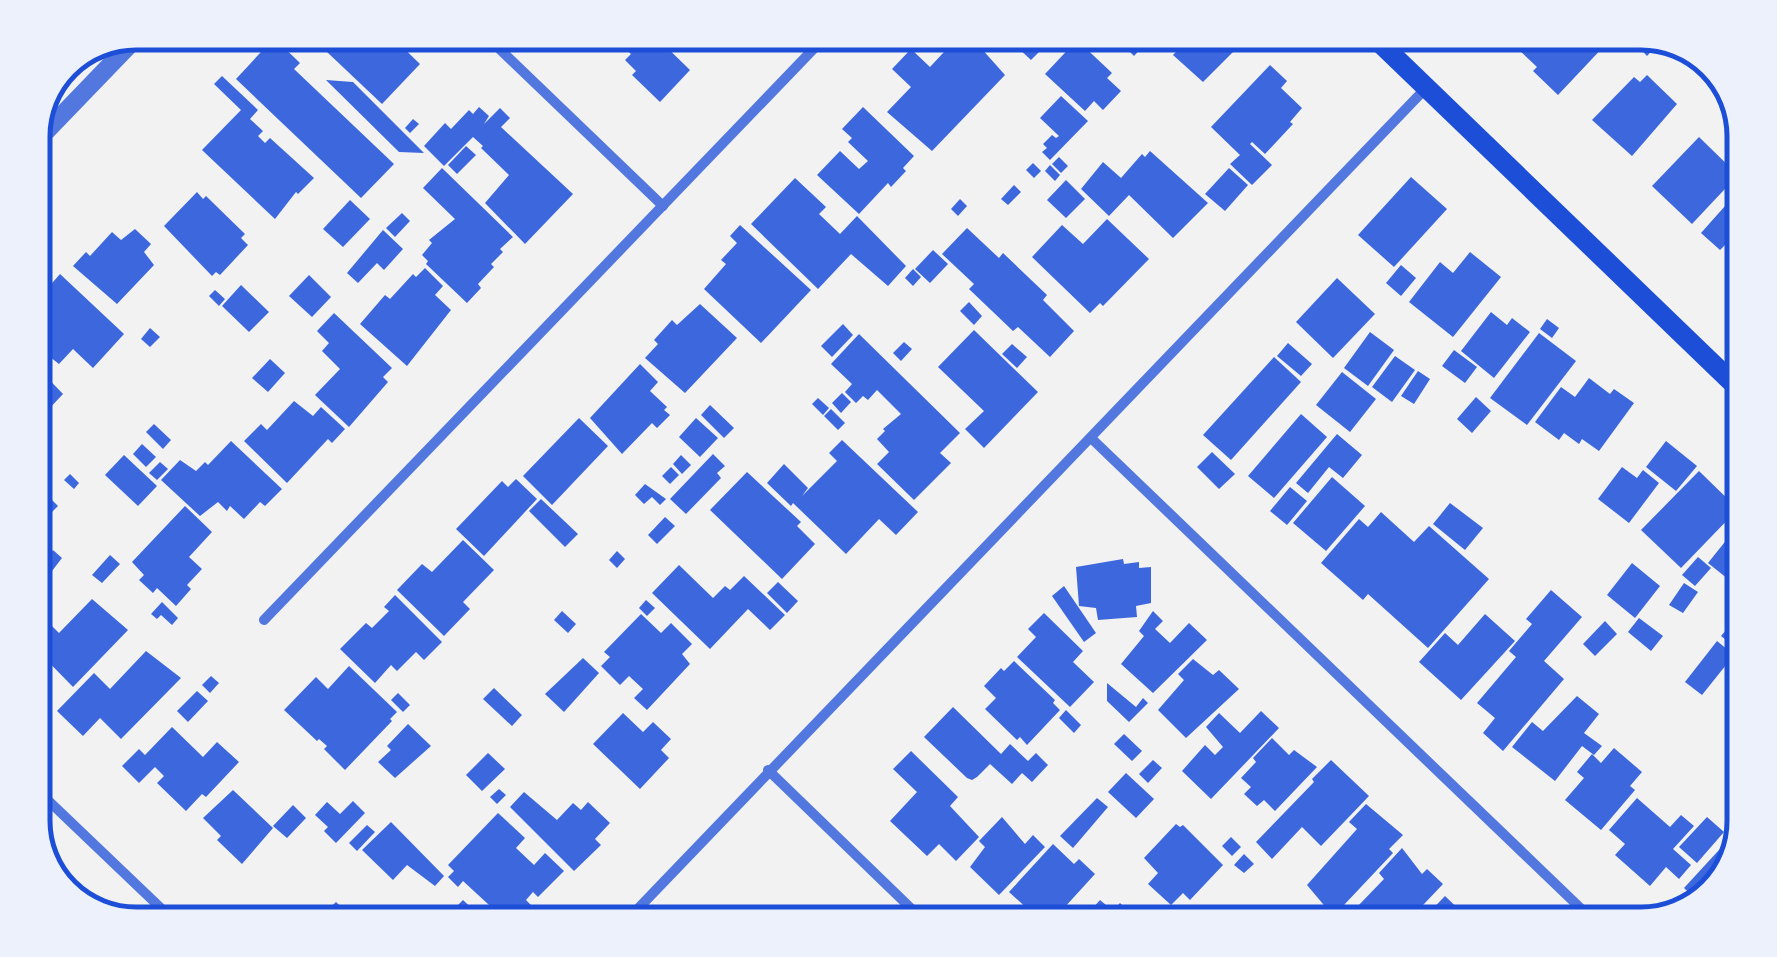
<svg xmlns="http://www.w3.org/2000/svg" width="1777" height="957" viewBox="0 0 1777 957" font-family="'Asap Condensed',sans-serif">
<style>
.building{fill:#3d67dc}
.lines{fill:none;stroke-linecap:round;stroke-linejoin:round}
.minor{stroke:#5277de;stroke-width:10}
.tertiary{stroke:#5277de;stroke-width:18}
.secondary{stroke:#1d4ed8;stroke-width:20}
.rim{fill:none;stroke:#1d4ed8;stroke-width:5}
</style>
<rect width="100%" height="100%" fill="#f2f2f2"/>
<!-- building -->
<g class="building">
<path d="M308 34H389L420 64 382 104Z"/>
<path d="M612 36H655L690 70 660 102 632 75 636 71 625 60 631 54Z"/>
<path d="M274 38 300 63 294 69 394 164 361 198 236 79Z"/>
<path d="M900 38H936L935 46Z"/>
<path d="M957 38H972L1005 75 932 151 887 112 911 87 892 69 911 49 930 67Z"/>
<path d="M1025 39 1039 52 1031 60 1017 47Z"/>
<path d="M1124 39 1140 40 1145 44 1134 56 1121 43Z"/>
<path d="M1077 40 1112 73 1107 78 1121 91 1103 110 1094 101 1085 111 1045 74Z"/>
<path d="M1187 40H1245L1203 82 1173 55Z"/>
<path d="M1526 42H1545L1607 43 1558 95 1533 71 1537 67 1519 50Z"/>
<path d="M1635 43H1659L1647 56Z"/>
<path d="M1270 65 1287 81 1281 88 1302 108 1290 122 1293 124 1265 154 1252 142 1250 144 1272 165 1252 185 1230 164 1240 155 1211 127Z"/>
<path d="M1647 75 1677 104 1632 156 1592 120 1634 77 1640 82Z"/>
<path d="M222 76 258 110 250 119 263 131 258 136 265 143 270 138 314 178 298 194 296 192 275 219 202 150 241 110 214 84Z"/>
<path d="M326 80 353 82 424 153 399 152Z"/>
<path d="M1061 96 1088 121 1050 160 1042 152 1047 148 1043 144 1052 135 1056 138 1059 136 1040 118Z"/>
<path d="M479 107 489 116 484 124 500 108 510 118 501 127 573 194 525 244 485 203 509 175 481 148 483 146 473 137 444 166 424 146 445 123 451 129 469 110 473 114Z"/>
<path d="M863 107 914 156 903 168 906 171 891 187 888 183 859 214 817 175 840 151 859 169 868 161 848 142 852 138 842 129Z"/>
<path d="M413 119 419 124 410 133 405 128Z"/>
<path d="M1744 129V147L1734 138Z"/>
<path d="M1699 137 1738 175 1692 224 1652 186Z"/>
<path d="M466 146 476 155 457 174 448 165Z"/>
<path d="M1150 151 1208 203 1173 238 1129 195 1109 216 1081 189 1103 162 1121 178 1142 154 1145 157Z"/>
<path d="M1059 157 1068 166 1061 173 1052 164Z"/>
<path d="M1033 163 1041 171 1034 178 1026 170Z"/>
<path d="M1050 165 1060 175 1055 181 1045 171Z"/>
<path d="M442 168 513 237 500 249 503 252 491 264 494 267 478 284 481 288 467 303 426 264 428 261 422 255 432 243 429 240 455 219 423 188Z"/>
<path d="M1229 168 1248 185 1225 211 1205 194Z"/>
<path d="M1411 177 1447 209 1394 267 1358 235Z"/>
<path d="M795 178 826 207 819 214 840 234 857 216 906 266 888 286 851 254 818 289 751 224Z"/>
<path d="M1066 180 1085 199 1066 218 1047 200Z"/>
<path d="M1014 185 1021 192 1008 205 1001 199Z"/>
<path d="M197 192 203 199 206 196 245 234 241 238 248 245 220 275 216 272 212 276 164 226Z"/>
<path d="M1733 197 1743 207 1742 260 1725 245 1720 250 1701 233Z"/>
<path d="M960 199 967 206 958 216 951 209Z"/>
<path d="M350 200 370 219 343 247 323 229Z"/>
<path d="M402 213 410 221 395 237 386 228Z"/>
<path d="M1107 219 1149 259 1103 306 1100 303 1090 313 1032 257 1062 225 1083 244Z"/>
<path d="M740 225 811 290 761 343 704 289 726 264 721 260 737 243 730 236Z"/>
<path d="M967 228 999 258 1003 253 1047 295 1043 300 1074 331 1050 357 1018 327 1013 331 969 289 974 284 942 254Z"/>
<path d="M135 229 151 244 144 252 154 265 117 304 73 266 86 252 90 256 112 232 121 240Z"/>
<path d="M383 230 403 249 384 270 377 263 358 283 347 273Z"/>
<path d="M933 250 948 264 930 283 915 269Z"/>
<path d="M1470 252 1501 277 1453 337 1409 302 1440 262 1453 273Z"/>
<path d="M1401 265 1416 278 1401 296 1386 283Z"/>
<path d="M425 268 443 286 435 295 451 310 407 366 360 324 385 295 390 299 413 274 416 277Z"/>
<path d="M913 269 921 277 913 286 905 278Z"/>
<path d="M60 274 124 334 93 368 73 349 59 364 37 347 33 352V305Z"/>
<path d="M309 275 331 297 312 317 289 296Z"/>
<path d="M1337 278 1375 314 1333 358 1296 322Z"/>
<path d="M241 285 269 312 249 332 222 306Z"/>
<path d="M215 290 225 299 219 306 209 296Z"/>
<path d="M969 302 982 316 974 325 960 311Z"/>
<path d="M700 304 737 338 685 393 645 358 658 344 654 340 672 320 677 325Z"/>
<path d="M1491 312 1507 325 1512 318 1530 332 1494 378 1461 351Z"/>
<path d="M334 313 392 368 383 377 388 382 349 427 315 395 340 369 322 351 329 343 317 331Z"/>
<path d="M1547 319 1559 328 1552 338 1540 329Z"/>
<path d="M843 324 853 335 832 357 821 346Z"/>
<path d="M150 328 160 337 150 347 141 339Z"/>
<path d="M974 330 1038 392 984 448 965 429 984 411 938 367Z"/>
<path d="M1370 332 1394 350 1368 386 1344 368Z"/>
<path d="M1539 333 1576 361 1527 425 1490 398Z"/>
<path d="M859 334 960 433 940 453 951 463 914 500 877 464 889 452 877 439 885 431 883 429 901 414 877 390 868 400 863 396 856 403 845 392 852 384 831 364Z"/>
<path d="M904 342 912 349 901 361 893 353Z"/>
<path d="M1288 343 1312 364 1301 376 1277 356Z"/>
<path d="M1012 344 1027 357 1017 368 1002 354Z"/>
<path d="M1454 350 1477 367 1465 383 1442 366Z"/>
<path d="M1395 356 1415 370 1392 402 1372 387Z"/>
<path d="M1274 357 1301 382 1231 460 1203 435Z"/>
<path d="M270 359 285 373 268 392 252 378Z"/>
<path d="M33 363 63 394 33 426Z"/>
<path d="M640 364 658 382 650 391 667 407 664 410 670 415 657 428 652 423 622 454 590 418Z"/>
<path d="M1418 371 1430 379 1414 404 1401 396Z"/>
<path d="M1342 372 1376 399 1350 432 1316 405Z"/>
<path d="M1589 378 1610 394 1614 389 1634 403 1599 451 1582 439 1579 444 1564 433 1559 440 1535 422 1561 387 1575 397Z"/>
<path d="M842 393 851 402 841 413 832 403Z"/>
<path d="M1476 397 1491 411 1472 433 1457 419Z"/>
<path d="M818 398 829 408 823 415 812 404Z"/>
<path d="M294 401 313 416 321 407 345 429 332 443 328 439 287 483 244 441 261 424 267 430Z"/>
<path d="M710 405 734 428 724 438 701 415Z"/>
<path d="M831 409 845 423 838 430 824 416Z"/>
<path d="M1301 414 1327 437 1274 498 1248 476Z"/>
<path d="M579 418 608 446 552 505 523 476Z"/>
<path d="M696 418 718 438 700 457 679 437Z"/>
<path d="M154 424 171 440 163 449 146 432Z"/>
<path d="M1337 434 1362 455 1343 478 1329 467 1308 493 1296 483Z"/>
<path d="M842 440 918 512 896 535 879 519 846 554 793 503 791 506 767 483 784 464 808 488 802 496 837 461 829 453Z"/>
<path d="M231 441 282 489 265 506 260 502 244 519 230 506 227 511 218 502 200 516 161 480 180 460 196 471 205 462 208 465Z"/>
<path d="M1666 441 1697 466 1676 491 1646 467Z"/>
<path d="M142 444 156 457 146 467 133 454Z"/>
<path d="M1212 452 1235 474 1219 489 1197 467Z"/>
<path d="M713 454 725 466 717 473 721 478 686 514 670 499Z"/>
<path d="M124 455 157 486 138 506 105 475Z"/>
<path d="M681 455 691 465 682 474 673 464Z"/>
<path d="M160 462 168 469 157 480 149 473Z"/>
<path d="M671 467 679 475 670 484 662 476Z"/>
<path d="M1622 467 1637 478 1643 470 1659 483 1629 523 1598 499Z"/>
<path d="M1699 471 1738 509 1681 568 1641 530Z"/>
<path d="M747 472 801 522 797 526 815 544 782 579 710 510Z"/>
<path d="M70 474 79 483 74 489 64 480Z"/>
<path d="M1332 477 1365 506 1326 551 1293 523Z"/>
<path d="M516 479 537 499 484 556 456 529 502 481 508 487Z"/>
<path d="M645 484 666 499 660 505 652 497 644 504 635 495Z"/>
<path d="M39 487 58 506 33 531V493Z"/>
<path d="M1290 487 1307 501 1287 525 1270 511Z"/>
<path d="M541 499 578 534 565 547 529 511Z"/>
<path d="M1450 503 1483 528 1465 550 1433 524Z"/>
<path d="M185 506 212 532 189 557 202 569 187 585 191 589 176 606 157 588 153 593 139 580 144 575 132 562Z"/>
<path d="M1381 512 1414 542 1429 526 1489 579 1428 648 1368 594 1363 600 1321 563 1359 519 1368 527Z"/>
<path d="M665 517 675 526 657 544 648 535Z"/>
<path d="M1732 533 1738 539V587L1708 563Z"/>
<path d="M463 540 494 570 463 602 470 609 444 636 397 590 422 564 432 572Z"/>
<path d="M53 550 62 558 52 571 43 563Z"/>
<path d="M617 551 625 559 617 568 609 560Z"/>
<path d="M110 555 120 564 102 583 92 575Z"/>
<path d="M1698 557 1711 568 1695 586 1682 575Z"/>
<path d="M1123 559 1124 564 1139 562V568L1151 567V603L1136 606 1137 617 1098 620 1096 608 1079 606 1076 567Z"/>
<path d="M1632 563 1660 586 1635 618 1607 595Z"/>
<path d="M679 565 713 598 725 586 730 590 744 576 785 615 770 630 748 609 710 649 652 593Z"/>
<path d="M778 582 798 601 787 613 767 593Z"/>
<path d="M1684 583 1698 592 1683 613 1669 605Z"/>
<path d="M1064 586 1096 633 1084 642 1052 596Z"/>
<path d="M1551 590 1582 617 1544 661 1564 679 1503 751 1483 733 1495 718 1477 703 1516 657 1509 651 1532 624 1526 619Z"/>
<path d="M395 595 442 642 424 660 416 652 397 671 391 665 375 683 340 649 366 623 372 628 389 611 384 607Z"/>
<path d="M92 599 128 630 73 687 33 646V633L46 620 59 633Z"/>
<path d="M646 600 655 608 647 616 639 608Z"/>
<path d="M162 602 178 618 172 625 161 615 157 619 151 614Z"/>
<path d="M562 611 576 624 568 633 554 620Z"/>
<path d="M1153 611 1163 621 1155 629 1170 643 1189 623 1207 640 1153 693 1121 664 1144 636 1139 631Z"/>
<path d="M1044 613 1083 651 1073 662 1094 682 1070 707 1017 657 1036 637 1028 629Z"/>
<path d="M641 614 661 633 671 623 692 644 682 654 690 664 647 710 634 698 643 689 629 676 620 685 601 666 610 657 604 652Z"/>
<path d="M1485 614 1515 641 1461 700 1419 662 1445 633 1458 645Z"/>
<path d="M1737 617V649L1721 636Z"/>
<path d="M1639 618 1663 636 1651 651 1628 632Z"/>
<path d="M1605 621 1617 634 1595 656 1583 644Z"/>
<path d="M1717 641 1734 655 1702 695 1685 682Z"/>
<path d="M146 651 181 678 121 739 100 718 83 736 57 711 94 673 110 689Z"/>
<path d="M583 658 599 673 564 712 545 694Z"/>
<path d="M1193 659 1213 675 1219 670 1239 689 1186 738 1158 710 1184 680 1178 674Z"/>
<path d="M1014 661 1055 700 1053 703 1060 710 1027 745 1020 737 1017 740 985 709 996 698 984 686 1001 668 1004 671Z"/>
<path d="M349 666 397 712 390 719 392 721 345 770 324 749 327 746 319 739 317 741 284 710 316 677 328 689Z"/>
<path d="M211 676 219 683 210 693 202 685Z"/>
<path d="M1107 683 1136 707 1143 698 1148 703 1129 722 1107 701Z"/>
<path d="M494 688 522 715 512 726 483 699Z"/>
<path d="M197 691 208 701 188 722 177 711Z"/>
<path d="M398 693 410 705 403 712 391 700Z"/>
<path d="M1577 696 1599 714 1584 733 1602 746 1594 755 1582 746 1555 781 1512 747 1532 722 1543 731Z"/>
<path d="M953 707 1001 754 1010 744 1028 761 1036 753 1048 765 1032 782 1022 773 1012 784 990 764 977 777 972 780 967 778 924 737Z"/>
<path d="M1066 710 1081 725 1074 733 1059 718Z"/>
<path d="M1261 711 1279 728 1211 799 1182 771 1205 745 1215 755 1223 747 1206 727 1219 713 1240 733Z"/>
<path d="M623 713 643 732 653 722 671 739 661 750 669 758 640 789 593 744Z"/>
<path d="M408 724 431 746 395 778 378 762 391 750 387 746Z"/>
<path d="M172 727 203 757 217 742 239 762 206 797 202 794 186 811 157 783 164 776 155 767 139 783 122 766 139 749 145 755Z"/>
<path d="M1124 734 1142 751 1132 761 1114 744Z"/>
<path d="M1272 738 1289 755 1294 750 1317 767 1275 811 1264 800 1257 806 1244 794 1251 787 1241 778 1256 762 1253 758Z"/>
<path d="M1614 748 1642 772 1630 786 1635 790 1601 830 1565 800 1584 778 1577 772 1592 754 1601 763Z"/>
<path d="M911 751 958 797 950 806 979 837 956 861 939 844 927 856 890 821 917 792 893 769Z"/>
<path d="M488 753 505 769 482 791 466 775Z"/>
<path d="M1153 760 1162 768 1148 783 1139 774Z"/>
<path d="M1331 760 1369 796 1321 846 1302 827 1272 859 1256 842 1314 782 1312 779Z"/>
<path d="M1126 773 1154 799 1136 818 1108 792Z"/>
<path d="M499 789 506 795 497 804 490 797Z"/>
<path d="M233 790 273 828 242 864 217 840 221 836 203 818Z"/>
<path d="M524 792 557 820 573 803 581 810 588 802 610 823 595 839 601 845 574 871 510 807Z"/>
<path d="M1097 798 1108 807 1073 848 1060 836Z"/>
<path d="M1637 798 1670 827 1681 815 1694 826 1673 849 1691 865 1679 879 1666 867 1650 886 1615 855 1625 844 1609 830Z"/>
<path d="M353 801 365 813 336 843 324 831 328 827 315 815 327 802 340 814Z"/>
<path d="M1366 804 1403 835 1389 849 1393 853 1344 905 1334 911 1331 907 1328 910 1307 885 1357 829 1349 822Z"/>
<path d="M293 805 306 818 287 838 273 826Z"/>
<path d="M498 813 525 838 516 848 534 865 545 853 564 871 538 897 533 892 526 900 531 905 522 917 501 916 463 881 458 887 448 877 454 871 448 865Z"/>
<path d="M1002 817 1025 844 1033 835 1045 847 999 895 970 867 985 847 979 841Z"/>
<path d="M1707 817 1724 832 1697 863 1679 847Z"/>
<path d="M391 822 444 876 435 886 407 865 393 880 362 850Z"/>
<path d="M1176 824 1180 827 1183 825 1223 865 1190 900 1183 893 1171 905 1148 884 1158 873 1144 858Z"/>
<path d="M367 825 375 832 357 851 349 843Z"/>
<path d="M1231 837 1241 847 1232 856 1222 846Z"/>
<path d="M1730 838 1734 842V867L1701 904 1684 888Z"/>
<path d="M1053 844 1074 864 1079 859 1095 874 1053 920H1023L1031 912 1009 892Z"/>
<path d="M1402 848 1422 874 1427 869 1443 884 1406 923H1374L1357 907 1384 879 1379 873Z"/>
<path d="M1244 854 1254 864 1244 873 1234 865Z"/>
<path d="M1445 896 1473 923H1419Z"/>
<path d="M463 900 480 916H447Z"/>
<path d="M1100 900 1106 905 1097 914 1092 909Z"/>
<path d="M336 902 350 915H322Z"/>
<path d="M1120 903 1139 921H1103Z"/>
</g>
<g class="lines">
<!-- minor -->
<g class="minor">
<path d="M485 35 663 206"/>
<path d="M1091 438 1597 924"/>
<path d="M264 620 825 37"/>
<path d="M768 770 922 919"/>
<path d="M33 786 167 914"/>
<path d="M630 917 1426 88"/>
</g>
<!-- tertiary -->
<path class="tertiary" d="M33 145 141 33"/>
<!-- secondary -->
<path class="secondary" d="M1378 41 1741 391"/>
</g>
<!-- crop -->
<path d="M0 0H1777V957H0ZM136 50H1641A86 86 0 0 1 1727 136V821A86 86 0 0 1 1641 907H136A86 86 0 0 1 50 821V136A86 86 0 0 1 136 50Z" fill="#edf1fc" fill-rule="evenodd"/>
<path class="rim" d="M136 50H1641A86 86 0 0 1 1727 136V821A86 86 0 0 1 1641 907H136A86 86 0 0 1 50 821V136A86 86 0 0 1 136 50Z"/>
</svg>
